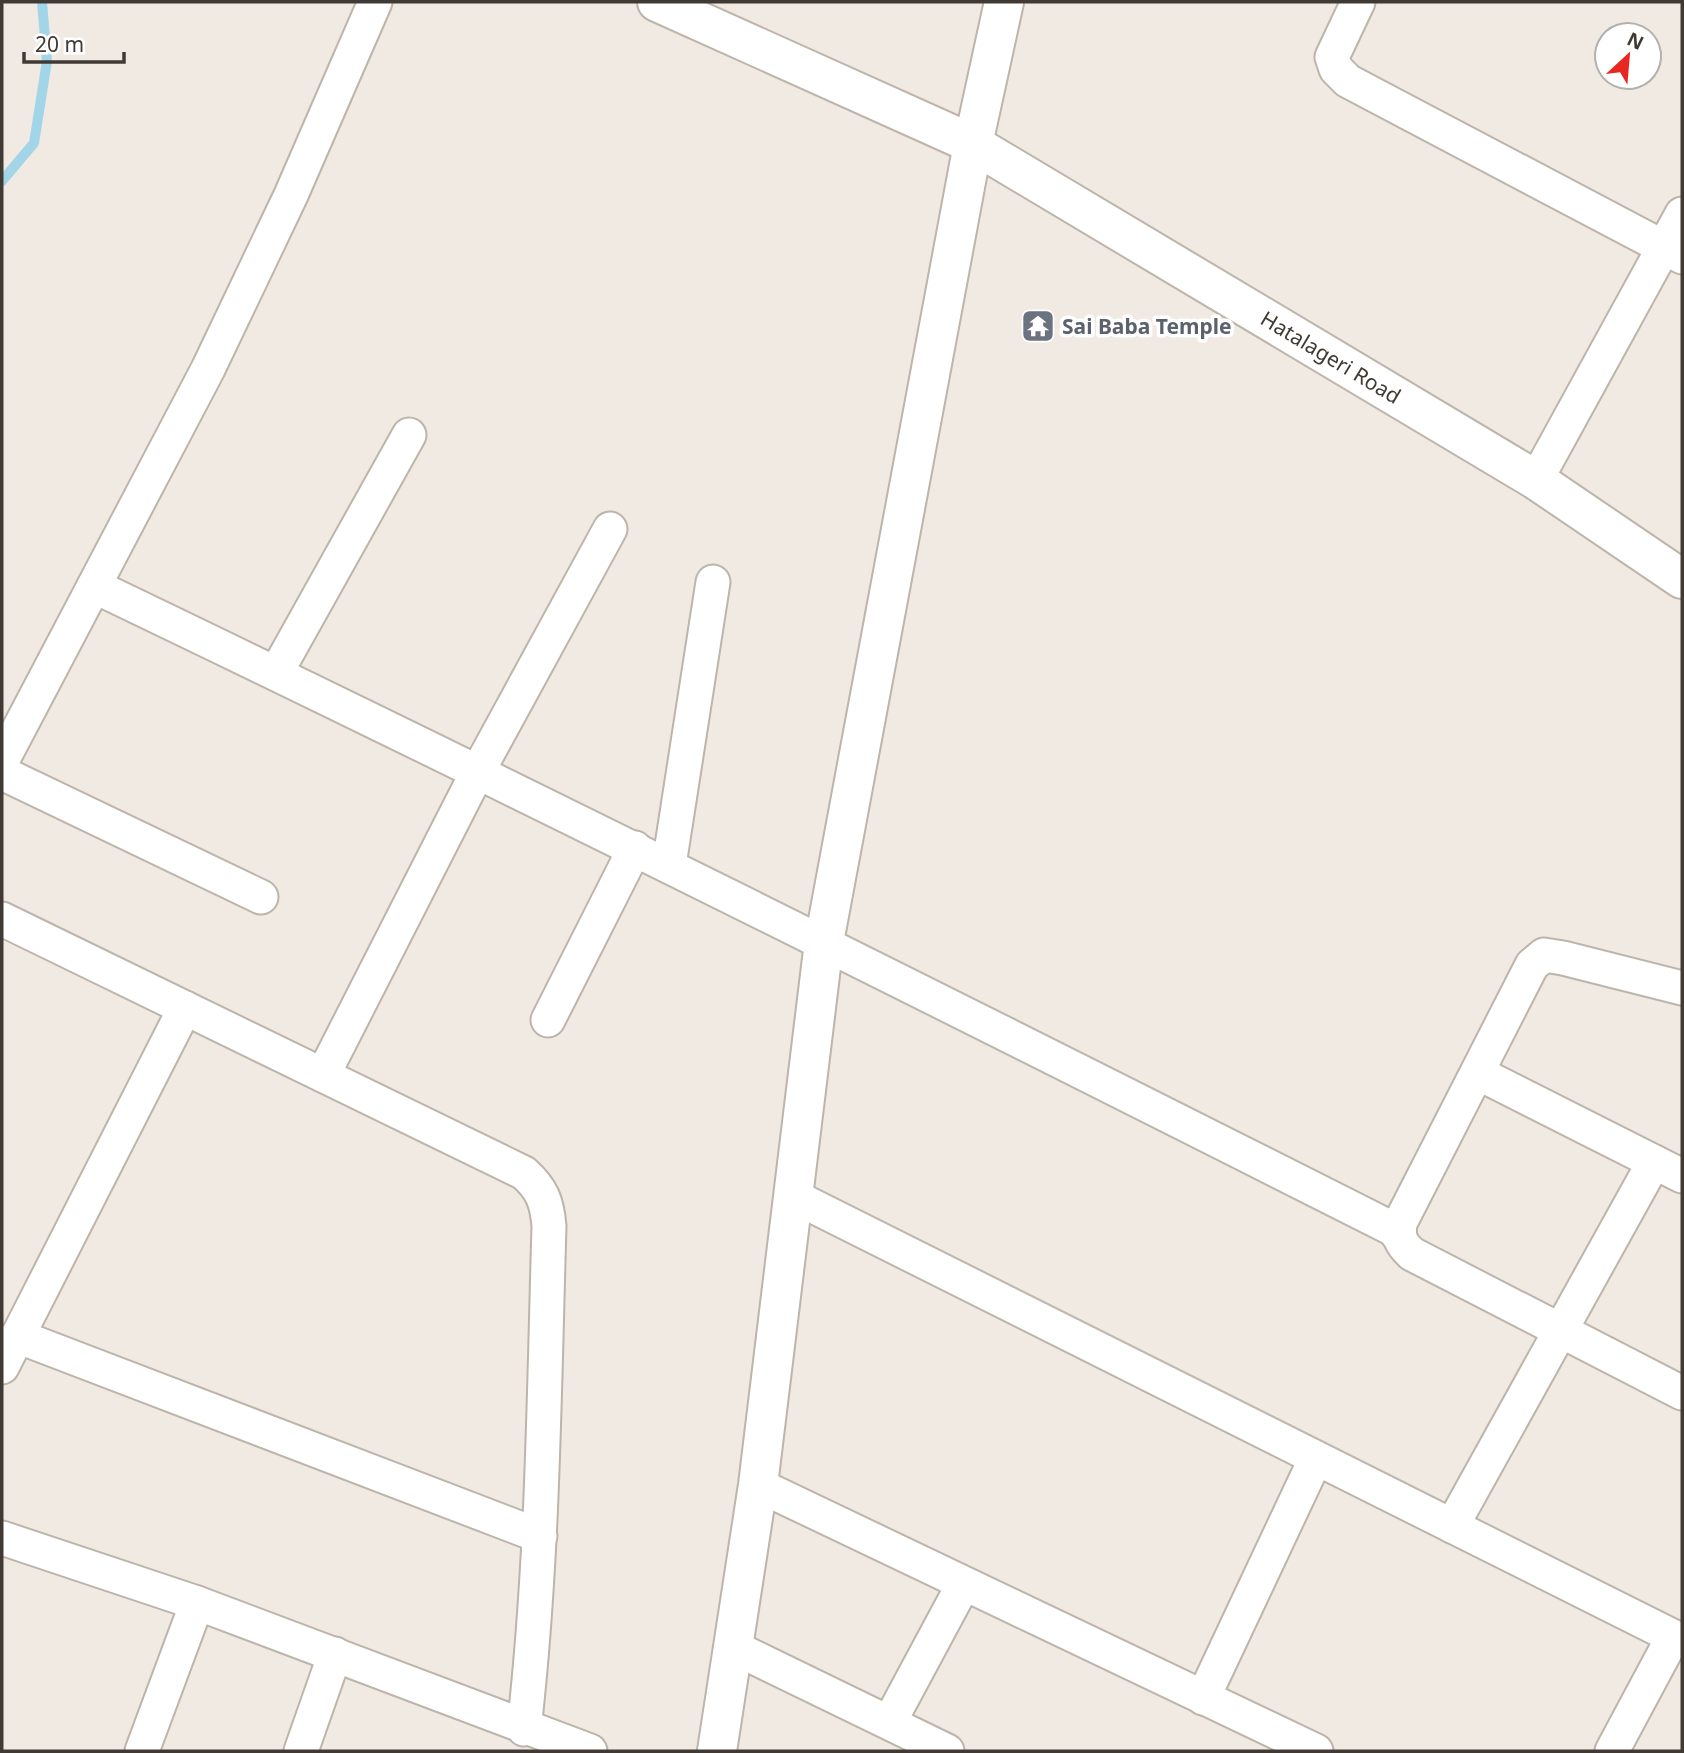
<svg xmlns="http://www.w3.org/2000/svg" width="1684" height="1753" viewBox="0 0 1684 1753" font-family="'Noto Sans',sans-serif">
<style>
.lines{fill:none;stroke-linecap:round;stroke-linejoin:round}
.stream{stroke:#a3d5e9;stroke-width:10}
.minor-casing{stroke:#bdb4aa;stroke-width:37}
.tertiary-casing{stroke:#bdb4aa;stroke-width:42}
.minor{stroke:#fff;stroke-width:33}
.tertiary{stroke:#fff;stroke-width:38}
.labels{text-anchor:middle;dominant-baseline:central;stroke-width:7;stroke-linejoin:round;paint-order:stroke}
.worship-label{font-size:21px;font-weight:bold;fill:#5b616d;stroke:#fff;text-anchor:start}
.street-label{font-size:21px;fill:#413a34;stroke:#fff}
</style>
<rect width="100%" height="100%" fill="#f0eae3"/>
<g class="lines">
<!-- stream -->
<path class="stream" d="M2 181 34 143 47 61 42 2"/>
<defs>
<g id="minor">
<path d="M1358 2 1332 57 1336 69 1348 81 1682 257"/>
<path d="M1536 480 1682 214"/>
<path d="M94 586C530 795 961 1011 1393 1229L1398 1235"/>
<path d="M276 673 409 435"/>
<path d="M2 761 208 369 291 195 375 2"/>
<path d="M2 773 261 897"/>
<path d="M669 865 713 582"/>
<path d="M2 919 524 1173C542 1189 547 1202 549 1226 544 1394 543 1562 524 1729"/>
<path d="M1682 988 1563 958 1544 955 1532 965 1400 1223C1398 1238 1401 1244 1412 1254L1682 1393"/>
<path d="M548 1020 635 848"/>
<path d="M1478 1073 1682 1176"/>
<path d="M323 1075 478 771 610 529"/>
<path d="M795 1197 1682 1641"/>
<path d="M17 1336 540 1536"/>
<path d="M2 1367 185 1008"/>
<path d="M758 1485 1316 1751"/>
<path d="M1452 1526 1654 1162"/>
<path d="M2 1538 197 1603 590 1751"/>
<path d="M733 1647 947 1751"/>
<path d="M1203 1698 1316 1458"/>
<path d="M890 1721 963 1585"/>
<path d="M142 1751 197 1603"/>
<path d="M301 1751 335 1654"/>
<path d="M1612 1751 1673 1637"/>
</g>
<g id="tertiary">
<path d="M657 2 973 144 1536 480 1682 579"/>
<path d="M717 1751 758 1485 824 942 973 144 1004 2"/>
</g>
</defs>
<!-- minor casing -->
<use href="#minor" class="minor-casing"/>
<!-- tertiary casing -->
<use href="#tertiary" class="tertiary-casing"/>
<!-- minor -->
<use href="#minor" class="minor"/>
<!-- tertiary -->
<use href="#tertiary" class="tertiary"/>
</g>
<!-- icons -->
<defs>
<symbol id="temple-square" viewBox="-11 -11 22 22"><rect x="-9" y="-9" width="18" height="18" rx="4" fill="#6b7280" stroke="#fff"/><path d="M0-6L5-2H3V0L6.5 2.5H4V6H1.5V3h-3V6H-4V2.5H-6.5L-3 0V-2H-5Z" fill="#fff"/></symbol>
</defs>
<g fill-rule="evenodd">
<use href="#temple-square" x="1019" y="307" width="38" height="38"/>
</g>
<g class="labels">
<!-- worship labels -->
<g class="worship-label">
<text x="1062" y="326">Sai Baba Temple</text>
</g>
<!-- street labels -->
<g class="street-label">
<text transform="translate(1331 357) rotate(31)">Hatalageri Road</text>
</g>
</g>
<!-- border -->
<rect width="1684" height="1753" fill="none" stroke="#413a34" stroke-width="7"/>
<!-- north arrow -->
<g transform="translate(1628 56) rotate(26)"><circle r="33" fill="#ffffff" stroke="#b3b0ae" stroke-width="2"/>
<path d="M0-5L12 26L0 18L-12 26Z" fill="#e82722"/>
<text y="-10" font-size="19" font-weight="bold" text-anchor="middle" fill="#413a34">N</text>
</g>
<!-- scale -->
<path d="M24 52v10h100v-10" fill="none" stroke="#413a34" stroke-width="3.5"/>
<text x="35" y="52" font-size="21" fill="#413a34" stroke="#ffffff" stroke-width="5" paint-order="stroke">20 m</text>
</svg>
